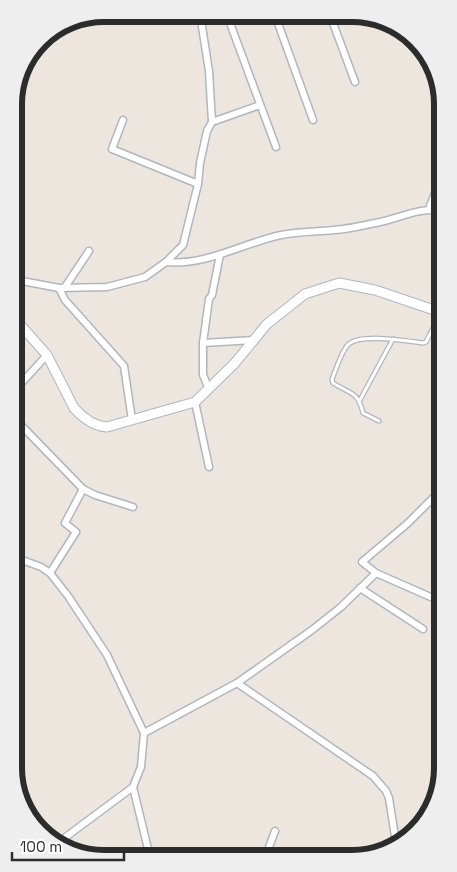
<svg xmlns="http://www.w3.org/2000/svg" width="457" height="872" viewBox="0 0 457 872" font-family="'Space Grotesk',sans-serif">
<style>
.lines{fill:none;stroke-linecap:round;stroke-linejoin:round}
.lane-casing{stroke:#b2b5bf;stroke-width:5.5}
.street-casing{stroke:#b2b5bf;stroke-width:9}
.secondary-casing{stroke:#b2b5bf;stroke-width:11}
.lane{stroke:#fff;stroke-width:3}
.street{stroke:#fff;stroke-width:6}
.secondary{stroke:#fff;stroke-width:9}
.rim{fill:none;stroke:#2c2c2c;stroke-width:6}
</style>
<rect width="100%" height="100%" fill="#ede6df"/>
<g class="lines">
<defs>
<g id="lane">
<path d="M360 400 393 339"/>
<path d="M379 421 363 413C358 391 350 394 333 383L332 379C336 370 342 349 349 344 361 333 408 341 423 343L426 342 440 314"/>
</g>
<g id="street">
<path d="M227 15 276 147"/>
<path d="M275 15 313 120"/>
<path d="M330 15 355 82"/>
<path d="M123 120 112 149 198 184"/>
<path d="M212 122 260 105"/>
<path d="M429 209 435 193 439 187"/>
<path d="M166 262C206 266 243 243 281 235 299 231 317 232 334 230 350 229 365 225 380 222 399 218 419 208 439 210"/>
<path d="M16 281H22L59 288 107 287 145 277 166 262 183 245 198 184 200 163 207 131 212 122 209 71 200 14"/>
<path d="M65 287 89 251"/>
<path d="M59 288 65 300 124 366 132 420"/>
<path d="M203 343 254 340"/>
<path d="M16 389 47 355"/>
<path d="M209 389 203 375V343L209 299 212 295 220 255"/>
<path d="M195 402 209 467"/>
<path d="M16 420 83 489 95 495 133 507"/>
<path d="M17 558 41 567 50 573 68 596 107 655 144 733 141 767 133 787 59 842"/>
<path d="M50 573 76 532 65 523 83 489"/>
<path d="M376 573 442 602"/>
<path d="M360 588 423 629"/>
<path d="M237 683 312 630 341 607 376 573 362 562 408 523 441 490"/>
<path d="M144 733 237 683 373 776 386 791 389 798 396 843"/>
<path d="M133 787 150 857"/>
<path d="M215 853 245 855"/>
<path d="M266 855 275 831"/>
</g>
<path id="secondary" d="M16 320 47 355 74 408C83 418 93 426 107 427L195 402 234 364 267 324 305 294 339 283 375 290 440 312"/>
</defs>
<!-- lane casing -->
<use href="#lane" class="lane-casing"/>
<!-- street casing -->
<use href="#street" class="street-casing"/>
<!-- secondary casing -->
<use href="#secondary" class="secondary-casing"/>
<!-- lane -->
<use href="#lane" class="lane"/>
<!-- street -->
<use href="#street" class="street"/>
<!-- secondary -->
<use href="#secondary" class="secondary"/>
</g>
<!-- crop -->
<path d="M0 0H457V872H0ZM104 22H352A82 82 0 0 1 434 104V768A82 82 0 0 1 352 850H104A82 82 0 0 1 22 768V104A82 82 0 0 1 104 22Z" fill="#eee" fill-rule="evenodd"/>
<path class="rim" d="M104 22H352A82 82 0 0 1 434 104V768A82 82 0 0 1 352 850H104A82 82 0 0 1 22 768V104A82 82 0 0 1 104 22Z"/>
<!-- scale -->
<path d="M12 852v8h112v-8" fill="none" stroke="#2c2c2c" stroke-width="2.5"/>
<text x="20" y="852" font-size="15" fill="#2c2c2c" stroke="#ffffff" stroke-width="4" paint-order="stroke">100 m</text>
</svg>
